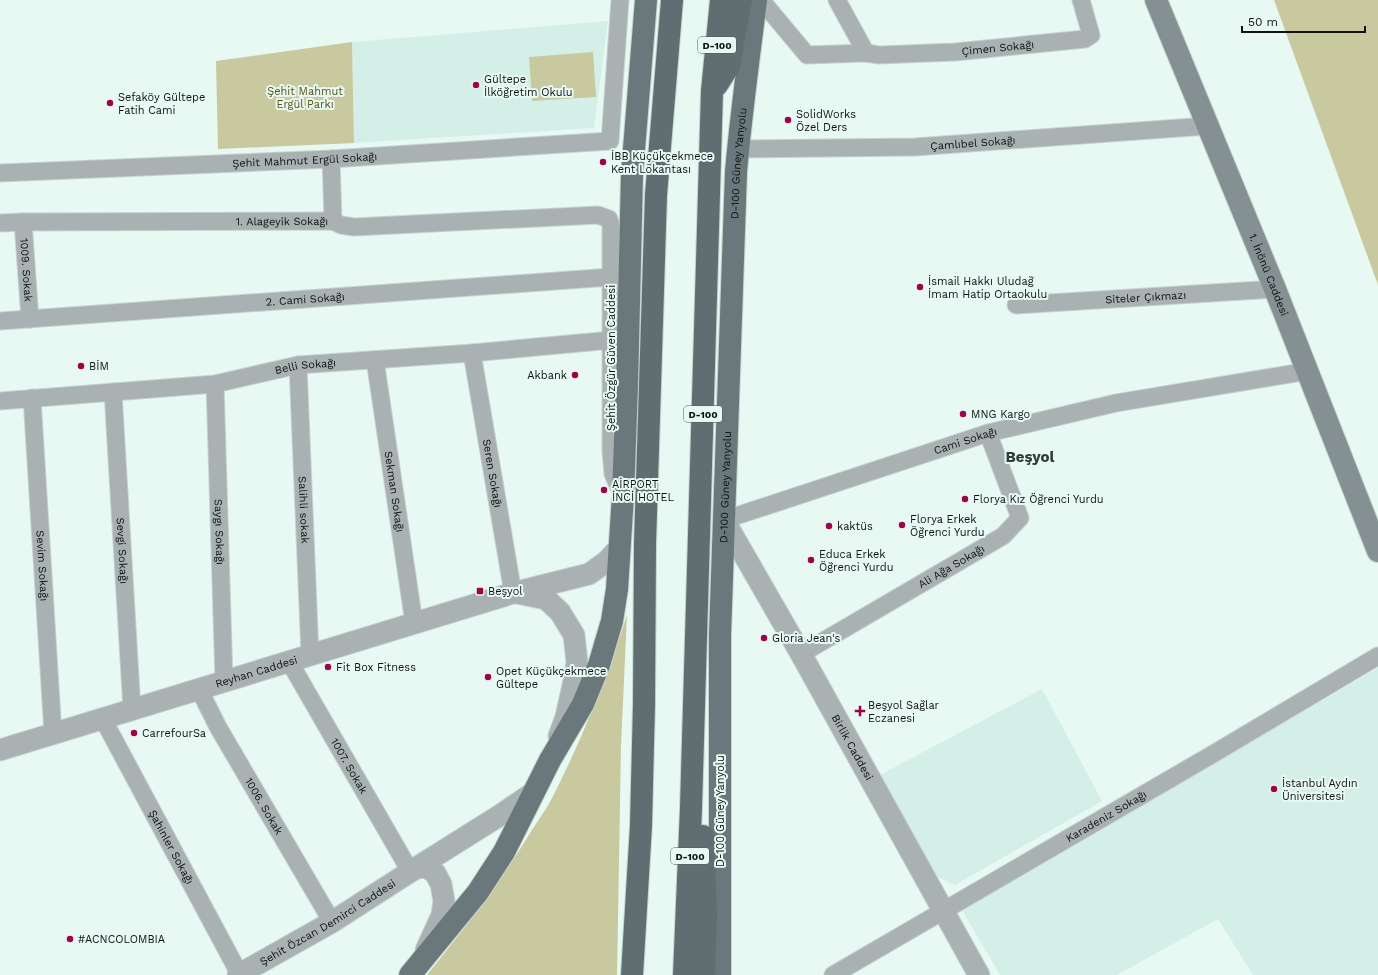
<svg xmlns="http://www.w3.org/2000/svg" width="1378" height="975" viewBox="0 0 1378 975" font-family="'Work Sans',sans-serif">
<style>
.built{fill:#d4efe8}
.green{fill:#c8c99f}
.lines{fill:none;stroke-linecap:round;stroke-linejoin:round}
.minor-casing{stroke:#c5d4d0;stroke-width:19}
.tertiary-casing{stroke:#c5d4d0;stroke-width:23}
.secondary-casing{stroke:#c5d4d0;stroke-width:24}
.primary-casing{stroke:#c5d4d0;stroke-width:24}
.trunk-casing{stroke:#c5d4d0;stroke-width:24}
.minor{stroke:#a9b1b2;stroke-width:17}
.tertiary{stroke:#a9b1b2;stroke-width:21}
.secondary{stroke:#859092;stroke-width:22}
.primary{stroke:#6b787b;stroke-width:22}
.trunk{stroke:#606e72;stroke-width:22}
.poi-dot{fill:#9f0347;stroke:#e8f9f4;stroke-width:1.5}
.labels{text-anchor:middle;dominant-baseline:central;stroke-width:4;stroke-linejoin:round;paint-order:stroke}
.shield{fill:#e8f9f4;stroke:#4f5856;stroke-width:1}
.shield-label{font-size:10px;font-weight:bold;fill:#0e1312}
.street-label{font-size:11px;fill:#0e1312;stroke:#e8f9f4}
.poi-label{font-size:11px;fill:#0e1312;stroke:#e8f9f4;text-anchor:start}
.park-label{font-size:11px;fill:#555417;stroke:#e8f9f4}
.district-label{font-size:15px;font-weight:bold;fill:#2f3c39;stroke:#e8f9f4}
</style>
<rect width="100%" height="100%" fill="#e8f9f4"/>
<!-- built -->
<g class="built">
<path d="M608 21 594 128 354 143 352 42Z"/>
<path d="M1378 668V975H1253L1218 919 1117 975H1000L962 910Z"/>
<path d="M1042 689 1102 801 955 885 931 874 878 776Z"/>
</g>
<!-- green -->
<g class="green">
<path d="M1274 0H1378V285Z"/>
<path d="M352 42 354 143 218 149 216 61Z"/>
<path d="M593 52 596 97 532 101 529 57Z"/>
<path d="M627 615 621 746 617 975H427C464 929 500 883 530 833 537 822 545 811 551 800 582 740 606 678 627 615Z"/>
</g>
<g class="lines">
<defs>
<g id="minor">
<path id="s1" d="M761 0 807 55 866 53 879 55 955 52 1085 39 1091 35 1081 0"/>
<path d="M837 0 866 53"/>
<path id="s2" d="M738 149 915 147 1207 126"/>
<path d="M331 159 333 221"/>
<path id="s3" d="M0 173 331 159 610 141 620 0"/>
<path id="s4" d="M23 222 30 319"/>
<path id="s5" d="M0 223 23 222 333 221 341 225 354 227 598 215 609 219 611 226V452L613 474 622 494"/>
<path id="s6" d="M1016 305 1275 289"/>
<path id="s7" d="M0 321 611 277"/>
<path id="s8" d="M472 353 513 593"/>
<path id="s9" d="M375 360 414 623"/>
<path id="s10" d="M298 365 310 655"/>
<path id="s11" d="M215 384 224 681"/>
<path id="s12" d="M113 392 132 710"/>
<path id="s13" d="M32 398 53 734"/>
<path id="s14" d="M0 401 215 384 298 365 472 353 612 340"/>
<path id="s15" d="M724 520 988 433 1116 403 1308 371"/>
<path id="s16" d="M801 654 1003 536 1020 518 988 433"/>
<path id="s17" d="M289 661 410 871"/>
<path id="s18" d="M199 689 218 727 332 922"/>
<path id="s19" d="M103 719 240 975"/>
<path id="s20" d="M833 975 1213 754 1378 656"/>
</g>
<g id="tertiary">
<path id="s21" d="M724 520 801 654 979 975"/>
<path d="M517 593 546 599 560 612 574 635 577 662 575 676 566 717 559 736"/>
<path id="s22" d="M0 750 513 593 589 574 606 562 620 547"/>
<path d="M416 868 426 867 435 873 441 884 444 901 442 915 426 950"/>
<path id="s23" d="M238 975 332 922 416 868 502 814 534 792"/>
</g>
<g id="secondary">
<path id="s24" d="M1156 0 1275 289 1378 551"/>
</g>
<g id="primary">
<path d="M410 975 478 892 504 852 550 760 583 704 599 665 612 621 617 589 623 495 627 386 632 174 646 0"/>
<path id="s25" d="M720 975V635L736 172C741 114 749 57 756 0"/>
</g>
<g id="trunk">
<path d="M717 85 729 66 741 0"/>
<path d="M703 836 706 914 704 975"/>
<path d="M632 975 641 825 644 704 645 544 656 195 672 0"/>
<path d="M684 975 691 808 712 91 721 0"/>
</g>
</defs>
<!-- minor casing -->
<use href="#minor" class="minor-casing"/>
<!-- tertiary casing -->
<use href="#tertiary" class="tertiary-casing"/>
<!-- secondary casing -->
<use href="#secondary" class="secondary-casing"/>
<!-- primary casing -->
<use href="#primary" class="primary-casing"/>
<!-- trunk casing -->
<use href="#trunk" class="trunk-casing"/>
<!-- minor -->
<use href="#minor" class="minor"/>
<!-- tertiary -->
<use href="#tertiary" class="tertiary"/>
<!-- secondary -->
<use href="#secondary" class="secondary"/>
<!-- primary -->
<use href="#primary" class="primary"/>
<!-- trunk -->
<use href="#trunk" class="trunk"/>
</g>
<!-- markers -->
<g class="poi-dot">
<circle cx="476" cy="85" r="4"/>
<circle cx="110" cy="103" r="4"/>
<circle cx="788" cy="120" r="4"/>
<circle cx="603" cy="162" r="4"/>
<circle cx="920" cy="287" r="4"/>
<circle cx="81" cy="366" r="4"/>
<circle cx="575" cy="375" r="4"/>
<circle cx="963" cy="414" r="4"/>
<circle cx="604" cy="490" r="4"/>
<circle cx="965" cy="499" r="4"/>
<circle cx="902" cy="525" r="4"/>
<circle cx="829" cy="526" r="4"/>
<circle cx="811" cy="560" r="4"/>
<rect x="476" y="587" width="8" height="8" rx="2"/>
<circle cx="764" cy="638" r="4"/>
<circle cx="328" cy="667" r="4"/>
<circle cx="488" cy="677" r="4"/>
<path d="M858 705h4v4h4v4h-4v4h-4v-4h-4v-4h4z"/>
<circle cx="134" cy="733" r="4"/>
<circle cx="1274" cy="789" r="4"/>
<circle cx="70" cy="939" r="4"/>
</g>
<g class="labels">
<!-- shield labels -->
<g class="shield">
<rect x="698" y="37" width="38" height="16" rx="3"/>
<rect x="684" y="406" width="38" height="16" rx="3"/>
<rect x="671" y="848" width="38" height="16" rx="3"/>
</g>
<g class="shield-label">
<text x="717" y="45">D-100</text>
<text x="703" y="414">D-100</text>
<text x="690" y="856">D-100</text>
</g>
<!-- street labels -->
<g class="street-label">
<text stroke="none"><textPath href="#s1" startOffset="263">Çimen Sokağı</textPath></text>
<text stroke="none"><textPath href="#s2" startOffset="235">Çamlıbel Sokağı</textPath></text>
<text stroke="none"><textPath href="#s3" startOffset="305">Şehit Mahmut Ergül Sokağı</textPath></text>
<text stroke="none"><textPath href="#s25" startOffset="812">D-100 Güney Yanyolu</textPath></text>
<text stroke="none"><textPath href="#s5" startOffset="282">1. Alageyik Sokağı</textPath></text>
<text stroke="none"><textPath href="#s4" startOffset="48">1009. Sokak</textPath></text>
<text stroke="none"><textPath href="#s24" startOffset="297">1. İnönü Caddesi</textPath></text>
<text stroke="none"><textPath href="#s6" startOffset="130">Siteler Çıkmazı</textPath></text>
<text stroke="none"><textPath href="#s7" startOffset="306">2. Cami Sokağı</textPath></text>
<text transform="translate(611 358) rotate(-90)">Şehit Özgür Güven Caddesi</text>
<text stroke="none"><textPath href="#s14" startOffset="308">Belli Sokağı</textPath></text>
<text stroke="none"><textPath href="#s15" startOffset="254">Cami Sokağı</textPath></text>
<text stroke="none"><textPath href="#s8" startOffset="122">Seren Sokağı</textPath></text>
<text stroke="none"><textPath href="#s25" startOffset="488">D-100 Güney Yanyolu</textPath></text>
<text stroke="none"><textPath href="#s9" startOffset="133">Sekman Sokağı</textPath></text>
<text stroke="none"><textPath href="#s10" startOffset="145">Salihli sokak</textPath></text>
<text stroke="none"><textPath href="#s11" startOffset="148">Saygı Sokağı</textPath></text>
<text stroke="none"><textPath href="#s12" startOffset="159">Sevgi Sokağı</textPath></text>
<text stroke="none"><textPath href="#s13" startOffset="168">Sevim Sokağı</textPath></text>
<text stroke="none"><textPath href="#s16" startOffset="174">Ali Ağa Sokağı</textPath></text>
<text stroke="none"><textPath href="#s22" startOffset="268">Reyhan Caddesi</textPath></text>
<text stroke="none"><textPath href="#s21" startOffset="261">Birlik Caddesi</textPath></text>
<text stroke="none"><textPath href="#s17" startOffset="121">1007. Sokak</textPath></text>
<text stroke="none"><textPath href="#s18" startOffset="134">1006. Sokak</textPath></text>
<text transform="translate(720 811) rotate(-90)">D-100 Güney Yanyolu</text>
<text stroke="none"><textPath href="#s20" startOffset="316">Karadeniz Sokağı</textPath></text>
<text stroke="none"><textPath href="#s19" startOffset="145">Şahinler Sokağı</textPath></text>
<text stroke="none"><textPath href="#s23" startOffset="104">Şehit Özcan Demirci Caddesi</textPath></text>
</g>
<!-- poi labels -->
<g class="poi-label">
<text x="484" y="79">Gültepe<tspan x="484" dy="13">İlköğretim Okulu</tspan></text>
<text x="118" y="97">Sefaköy Gültepe<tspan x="118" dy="13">Fatih Cami</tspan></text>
<text x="796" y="114">SolidWorks<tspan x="796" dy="13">Özel Ders</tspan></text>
<text x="611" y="156">İBB Küçükçekmece<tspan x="611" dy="13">Kent Lokantası</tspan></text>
<text x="928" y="281">İsmail Hakkı Uludağ<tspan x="928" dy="13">İmam Hatip Ortaokulu</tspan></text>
<text x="89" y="366">BİM</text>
<text x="567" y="375" text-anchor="end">Akbank</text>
<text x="971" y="414">MNG Kargo</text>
<text x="612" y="484">AİRPORT<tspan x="612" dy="13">İNCİ HOTEL</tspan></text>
<text x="973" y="499">Florya Kız Öğrenci Yurdu</text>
<text x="910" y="519">Florya Erkek<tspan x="910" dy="13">Öğrenci Yurdu</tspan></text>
<text x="837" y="526">kaktüs</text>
<text x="819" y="554">Educa Erkek<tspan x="819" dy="13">Öğrenci Yurdu</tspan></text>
<text x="488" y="591">Beşyol</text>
<text x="772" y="638">Gloria Jean's</text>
<text x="336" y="667">Fit Box Fitness</text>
<text x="496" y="671">Opet Küçükçekmece<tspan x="496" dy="13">Gültepe</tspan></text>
<text x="868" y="705">Beşyol Sağlar<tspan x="868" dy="13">Eczanesi</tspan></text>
<text x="142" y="733">CarrefourSa</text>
<text x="1282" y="783">İstanbul Aydın<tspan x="1282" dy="13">Üniversitesi</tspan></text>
<text x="78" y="939">#ACNCOLOMBIA</text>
</g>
<!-- park labels -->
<g class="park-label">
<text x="305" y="91">Şehit Mahmut<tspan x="305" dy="13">Ergül Parkı</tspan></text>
</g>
<!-- district labels -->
<g class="district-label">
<text x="1030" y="457">Beşyol</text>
</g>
</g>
<!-- scale -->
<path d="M1242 26v6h123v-6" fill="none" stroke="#0e1312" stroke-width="2"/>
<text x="1248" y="26" font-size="12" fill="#0e1312" stroke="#e8f9f4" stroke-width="3" paint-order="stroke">50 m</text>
</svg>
